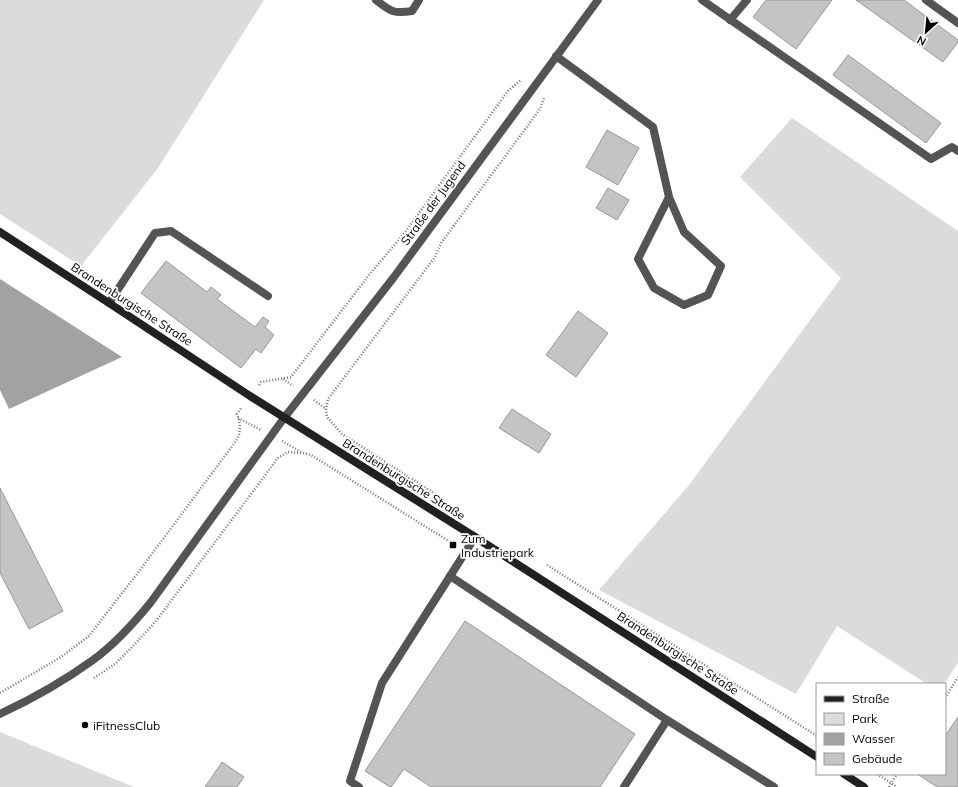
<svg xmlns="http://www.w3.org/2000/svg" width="958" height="787" viewBox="0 0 958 787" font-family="Mulish,sans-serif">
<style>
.green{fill:#dbdbdb}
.water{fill:#a2a2a2}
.building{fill:#c4c4c4;stroke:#989898}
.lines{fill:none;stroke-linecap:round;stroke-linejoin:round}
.path{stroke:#767676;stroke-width:2.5;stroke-dasharray:1 2;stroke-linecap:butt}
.lane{stroke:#545454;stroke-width:8}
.street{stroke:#545454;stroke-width:8}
.secondary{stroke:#212121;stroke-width:8}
.poi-dot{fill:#000;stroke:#fff;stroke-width:1.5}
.labels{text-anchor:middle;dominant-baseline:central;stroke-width:3.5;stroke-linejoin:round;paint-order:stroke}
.street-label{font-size:12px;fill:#000;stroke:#fff}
.poi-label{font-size:12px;fill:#000;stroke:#fff;text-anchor:start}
</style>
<rect width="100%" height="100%" fill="#fff"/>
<!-- green -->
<g class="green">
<path d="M0 0H264L158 168 81 266 0 214Z"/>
<path d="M792 118 958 231V663L944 684H927L837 626 796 694 599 590 689 485 841 278 740 177Z"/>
<path d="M0 732 134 787H0Z"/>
</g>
<!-- water -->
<path class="water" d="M0 279 122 357 9 409 0 390Z"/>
<!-- building -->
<g class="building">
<path d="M766 0H832L796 49 753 17Z"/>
<path d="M856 0H904L958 40V42L943 62Z"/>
<path d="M848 55 941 123 926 143 833 75Z"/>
<path d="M607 130 639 148 618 185 586 167Z"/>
<path d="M608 188 629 200 617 220 596 208Z"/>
<path d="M166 261 207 292 211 287 221 295 217 299 255 327 263 317 269 321 265 327 274 335 261 353 256 349 241 368 141 293Z"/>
<path d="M578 311 608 333 576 377 546 355Z"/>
<path d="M512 409 551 434 539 453 499 428Z"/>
<path d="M0 488 63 611 29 629 0 573Z"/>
<path d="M465 621 635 734 600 787H431L404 769 391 787H390L365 771Z"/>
<path d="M958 717V787H937L919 775 920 774H945V736Z"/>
<path d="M222 762 244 777 237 787H205Z"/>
</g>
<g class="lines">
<!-- path -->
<g class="path">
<path d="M283 379 293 386"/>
<path d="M259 385 261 382 291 377 369 275 403 235 508 91 521 80"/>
<path d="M314 400 326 409"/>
<path d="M238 418 261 430"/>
<path d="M282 441 301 452"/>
<path d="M443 499 342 434 327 417 326 409 328 399 435 257 441 243 540 109 544 98"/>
<path d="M547 565 817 736"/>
<path d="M94 678 115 664 133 646 156 621 278 458 288 452 303 453 311 455 455 545"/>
<path d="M0 693 61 657 89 636 140 570 233 445 239 436 240 424 237 414 242 407"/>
<path d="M945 698 958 677"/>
<path d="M877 774 897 787"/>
<path d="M889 787 897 774"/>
</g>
<!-- lane -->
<g class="lane">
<path d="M376 0C390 11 393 14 412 11L419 0"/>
<path d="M702 0 931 159 952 147 958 151"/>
<path d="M926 0 958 23"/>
<path d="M730 20 747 0"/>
<path d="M556 56 653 127 669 197 638 259 654 288 684 305 708 295 721 266 684 232 669 197"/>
<path d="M109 303 155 233 171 231 268 296"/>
<path d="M450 576 667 720 624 787"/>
<path d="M667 720 774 787"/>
<path d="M359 787 350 781 382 683 475 537"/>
</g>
<!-- street -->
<path class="street" d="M0 714C32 699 64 681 93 660 115 644 134 623 151 602L284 418 394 277 598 0"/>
<!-- secondary -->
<g class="secondary">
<path d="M0 232 109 303 250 396 475 537 817 757"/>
<path d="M844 774 864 787"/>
</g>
</g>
<!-- markers -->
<g class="poi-dot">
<rect x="449" y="541" width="8" height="8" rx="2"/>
<circle cx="85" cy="725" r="4"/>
</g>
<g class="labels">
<!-- street labels -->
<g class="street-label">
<text transform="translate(433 203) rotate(-54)">Straße der Jugend</text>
<text transform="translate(132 304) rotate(33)">Brandenburgische Straße</text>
<text transform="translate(404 479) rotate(32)">Brandenburgische Straße</text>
<text transform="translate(678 653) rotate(33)">Brandenburgische Straße</text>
</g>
<!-- poi labels -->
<g class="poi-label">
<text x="461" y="538">Zum<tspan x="461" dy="14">Industriepark</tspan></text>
<text x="93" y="725">iFitnessClub</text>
</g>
</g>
<!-- legend -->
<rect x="816" y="683" width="130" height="92" fill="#ffffff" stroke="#999999"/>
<rect x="824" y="696" width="20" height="6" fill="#212121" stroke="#999999"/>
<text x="852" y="703" font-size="12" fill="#000000">Straße</text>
<rect x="824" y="713" width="20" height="12" fill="#dbdbdb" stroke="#999999"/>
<text x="852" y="723" font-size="12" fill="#000000">Park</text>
<rect x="824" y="733" width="20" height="12" fill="#a2a2a2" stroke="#999999"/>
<text x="852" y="743" font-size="12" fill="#000000">Wasser</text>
<rect x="824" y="753" width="20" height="12" fill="#c4c4c4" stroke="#999999"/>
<text x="852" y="763" font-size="12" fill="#000000">Gebäude</text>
<!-- north arrow -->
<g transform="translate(926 32) rotate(207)" stroke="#ffffff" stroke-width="3" paint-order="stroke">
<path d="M0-3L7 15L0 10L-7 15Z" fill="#000000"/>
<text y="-6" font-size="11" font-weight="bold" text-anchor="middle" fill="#000000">N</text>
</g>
</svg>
